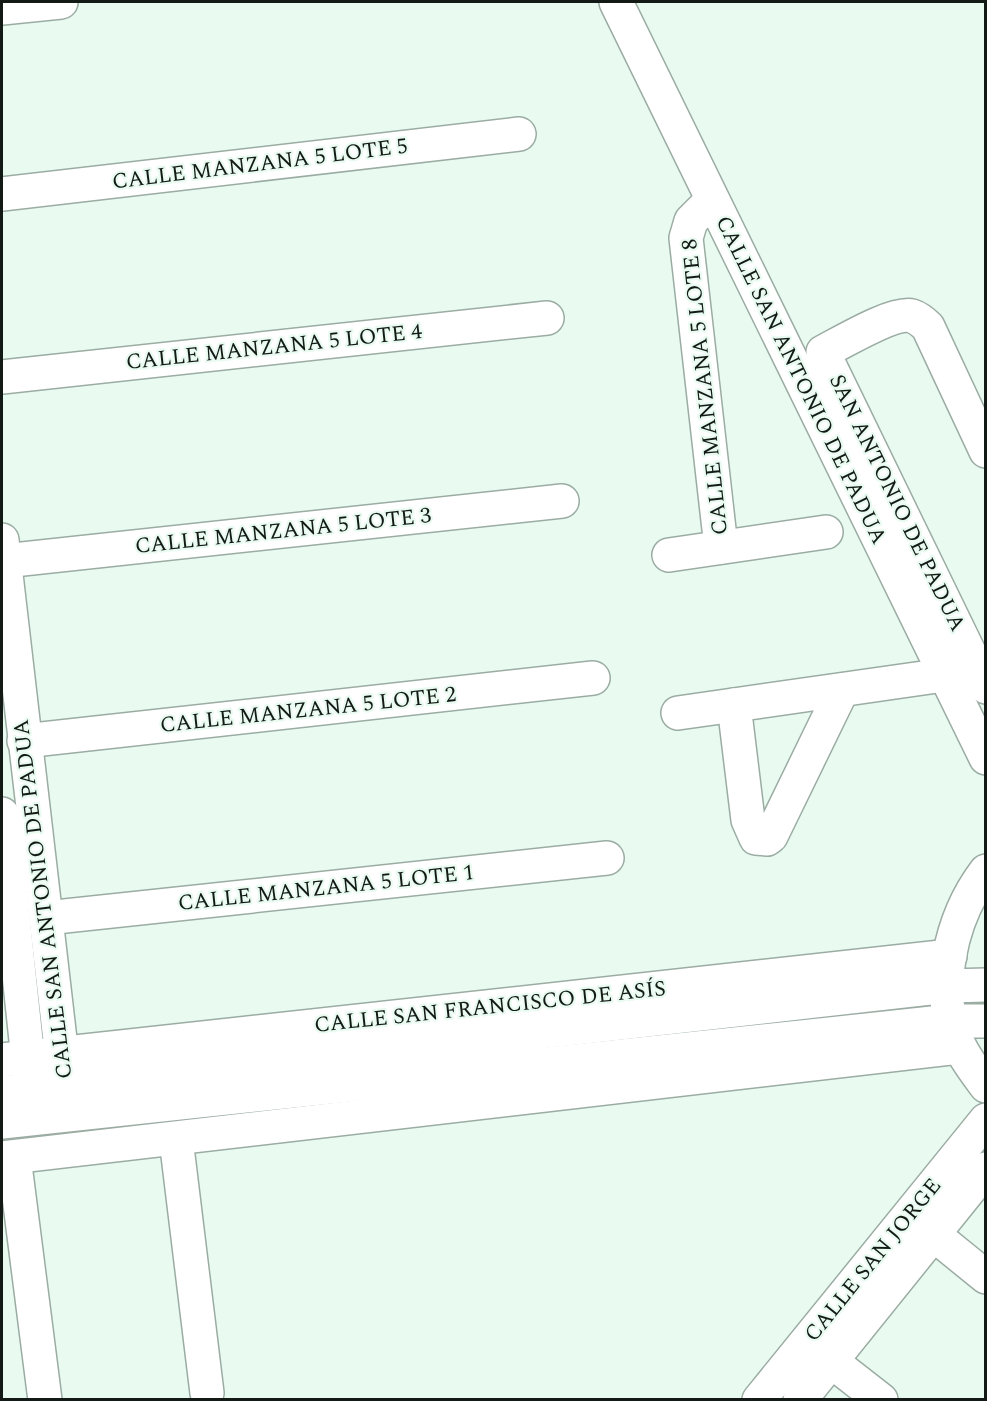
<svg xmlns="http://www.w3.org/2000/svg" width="987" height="1401" viewBox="0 0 987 1401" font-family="Spectral,serif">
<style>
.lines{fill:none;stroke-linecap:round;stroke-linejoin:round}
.minor-casing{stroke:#9baca3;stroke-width:36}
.tertiary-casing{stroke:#9baca3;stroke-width:36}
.secondary-casing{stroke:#9baca3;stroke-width:36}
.minor{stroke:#fff;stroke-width:33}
.tertiary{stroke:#fff;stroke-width:33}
.secondary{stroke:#fff;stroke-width:33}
.labels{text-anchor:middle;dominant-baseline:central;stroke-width:4.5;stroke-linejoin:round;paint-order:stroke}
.street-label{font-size:22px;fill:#131a16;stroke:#e9fbf1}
</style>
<rect width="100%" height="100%" fill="#e9fbf1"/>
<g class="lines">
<defs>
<g id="minor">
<path d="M616 2 986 758"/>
<path d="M2 8 61 2"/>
<path d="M2 194 519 134"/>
<path d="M712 200 691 221 686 238 721 547"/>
<path d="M2 377 547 318"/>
<path d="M986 451 928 327C924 323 918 318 912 316 894 311 841 343 823 352L986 687"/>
<path d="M2 540 64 1074"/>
<path d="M669 555 826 532"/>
<path d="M4 561 562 501"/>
<path d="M734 705 748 820 756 838 767 839 771 836 842 690"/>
<path d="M678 713 944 675"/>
<path d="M24 741 593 678"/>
<path d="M2 814 30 1078"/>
<path d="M46 918 607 858"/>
<path d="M2 1060 950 956"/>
<path d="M176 1139 207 1393"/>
<path d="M14 1157 45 1400"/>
<path d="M2 1158 959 1047"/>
<path d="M933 1234 986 1277"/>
<path d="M831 1361 881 1400"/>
</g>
<g id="tertiary">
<path d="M986 871C951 917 932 993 960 1047 967 1061 977 1074 986 1086"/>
<path d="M759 1400 986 1120"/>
<path d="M800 1400 986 1169"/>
</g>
<g id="secondary">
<path d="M2 1093 948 986 986 985"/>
<path d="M2 1122 951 1021H986"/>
</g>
</defs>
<!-- minor casing -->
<use href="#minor" class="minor-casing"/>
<!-- tertiary casing -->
<use href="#tertiary" class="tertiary-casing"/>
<!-- secondary casing -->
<use href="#secondary" class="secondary-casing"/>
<!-- minor -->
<use href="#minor" class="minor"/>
<!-- tertiary -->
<use href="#tertiary" class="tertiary"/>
<!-- secondary -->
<use href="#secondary" class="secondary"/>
</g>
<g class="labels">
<!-- street labels -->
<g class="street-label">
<text transform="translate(260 164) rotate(-7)">CALLE MANZANA 5 LOTE 5</text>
<text transform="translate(274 347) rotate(-6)">CALLE MANZANA 5 LOTE 4</text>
<text transform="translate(801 380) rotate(64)">CALLE SAN ANTONIO DE PADUA</text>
<text transform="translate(705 387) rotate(-96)">CALLE MANZANA 5 LOTE 8</text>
<text transform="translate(897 503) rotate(64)">SAN ANTONIO DE PADUA</text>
<text transform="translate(283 531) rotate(-6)">CALLE MANZANA 5 LOTE 3</text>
<text transform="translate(308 710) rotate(-6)">CALLE MANZANA 5 LOTE 2</text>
<text transform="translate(326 888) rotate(-6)">CALLE MANZANA 5 LOTE 1</text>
<text transform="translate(43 899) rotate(-97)">CALLE SAN ANTONIO DE PADUA</text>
<text transform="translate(490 1007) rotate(-6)">CALLE SAN FRANCISCO DE ASÍS</text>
<text transform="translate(873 1260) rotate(-51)">CALLE SAN JORGE</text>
</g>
</g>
<!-- border -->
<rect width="987" height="1401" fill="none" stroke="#131a16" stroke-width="6"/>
</svg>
